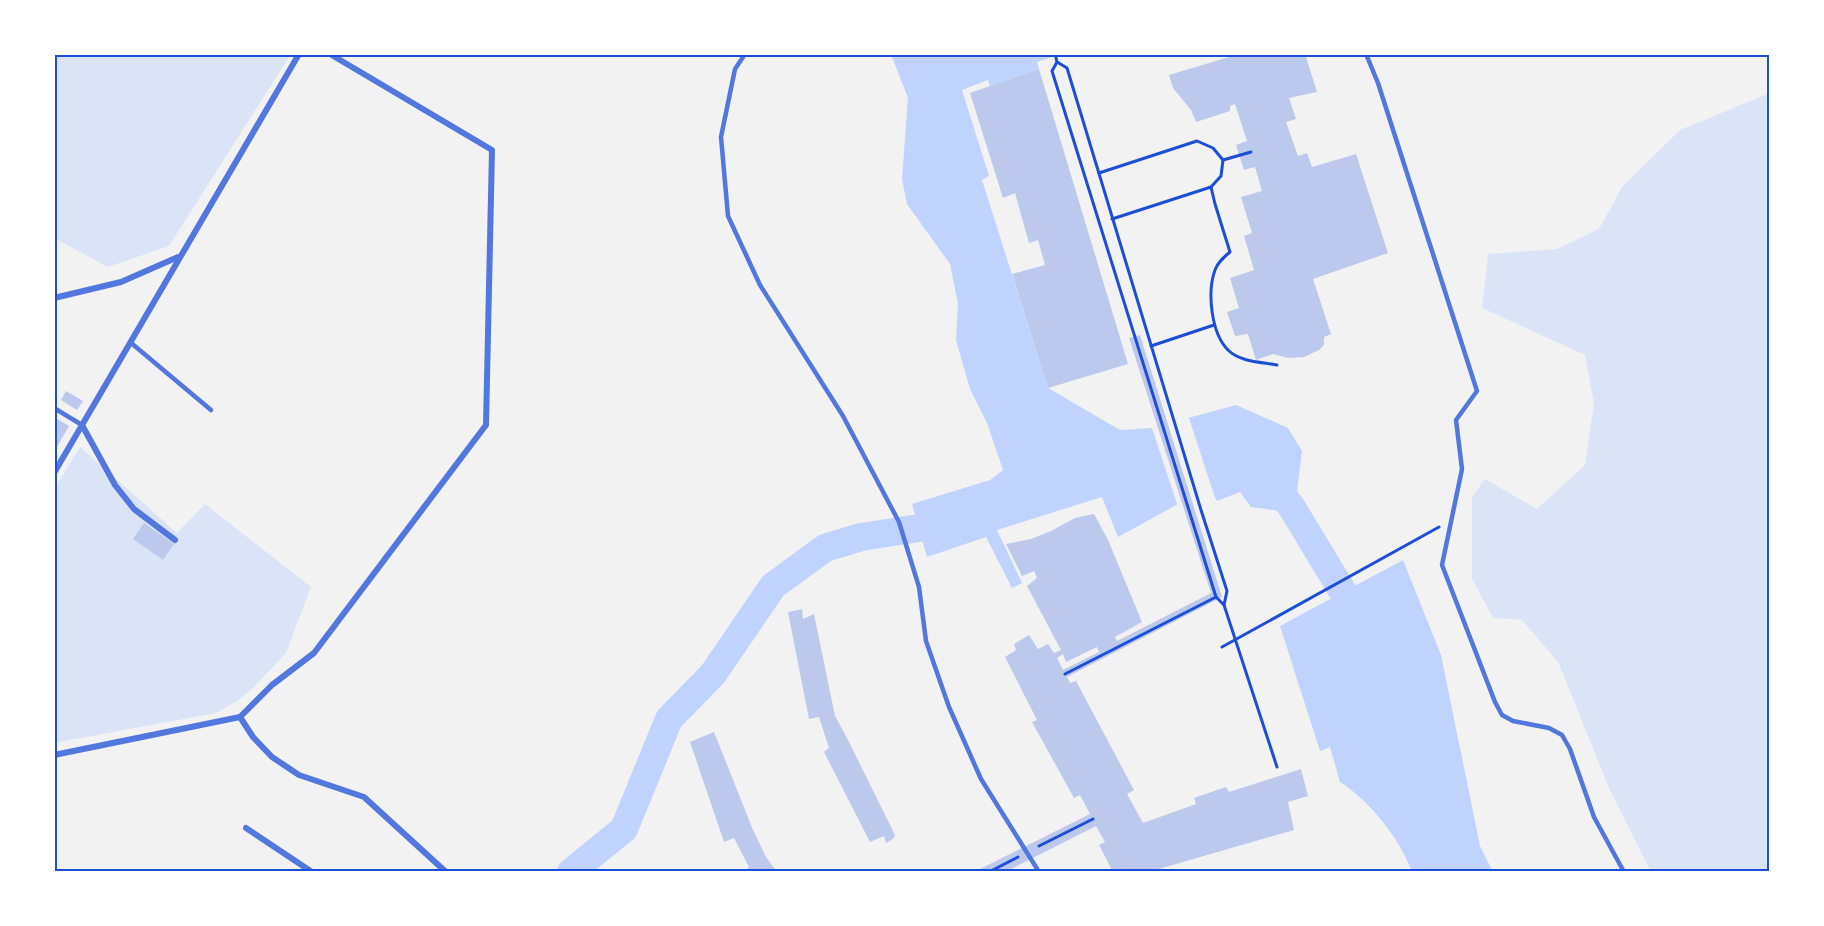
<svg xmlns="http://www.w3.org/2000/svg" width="1824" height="926" viewBox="0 0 1824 926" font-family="'Fira Sans',sans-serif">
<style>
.green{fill:#dbe4f7}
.water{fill:#bfd3fe}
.pier{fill:#f2f2f2}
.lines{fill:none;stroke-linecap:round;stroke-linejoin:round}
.river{stroke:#bfd3fe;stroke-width:28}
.building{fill:#bdc9ec;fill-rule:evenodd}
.path{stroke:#1d4ed8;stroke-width:3}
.service{stroke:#5277de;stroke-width:4.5}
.minor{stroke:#5277de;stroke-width:6}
.neatline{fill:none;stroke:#1d4ed8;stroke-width:2}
</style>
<rect width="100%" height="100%" fill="#f2f2f2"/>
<!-- green -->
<g class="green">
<path d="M54 54H291L169 246 108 267 54 238Z"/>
<path d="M1770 93V872H1651L1610 790 1558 662 1522 620 1493 618 1472 579V497L1485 479 1537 509 1585 465 1594 403 1585 355 1482 308 1488 254 1557 249 1599 229 1622 187 1680 130Z"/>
<path d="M80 447 177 533 205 504 311 587 286 653 250 691 234 703 216 713 54 743V490Z"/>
</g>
<!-- water -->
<g class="water">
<path d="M889 54H1061L1037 62 1039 69 990 86 988 80 962 90 989 176 982 180 1048 388 1120 430 1151 428 1236 405 1288 428 1302 451 1297 491 1282 511 1251 507 1240 492 1217 501 1209 487 1118 537 1102 497 997 530 1022 583 1012 588 986 537 927 557 912 504 990 480 1003 470 987 423 970 389 956 340 958 304 950 264 907 204 902 179 908 98 892 57Z"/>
<path d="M1403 560 1441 655 1480 846 1493 872H1412C1401 840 1368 799 1340 782L1330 747 1320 751 1280 626Z"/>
</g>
<!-- pier -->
<path class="pier" d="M1188 415 1217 504 1208 490 1178 507 1151 425Z"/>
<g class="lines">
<!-- river -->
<g class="river">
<path d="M1263 474 1291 506 1363 625"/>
<path d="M571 872 624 829 669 719 713 674 773 586 825 548 861 537 919 528 956 519"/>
</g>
</g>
<!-- building -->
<g class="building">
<path d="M1239 54H1305L1317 92 1289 98 1296 119 1286 122 1298 156 1307 153 1312 167 1356 154 1388 253 1313 279 1331 334 1324 337V345L1319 350 1304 357 1288 358 1273 354 1256 360 1248 334 1235 336 1227 312 1239 308 1230 278 1254 270 1244 236 1252 233 1241 197 1262 191 1255 167 1244 170 1236 145 1247 141 1235 104 1230 106V111L1196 122 1191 110 1173 88 1169 75Z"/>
<path d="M1039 69 1128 364 1048 388 1012 274 1045 265 1038 240 1029 243 1015 193 1003 198 970 93Z"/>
<path d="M1140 335 1222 597 1067 677 1070 683 1076 681 1134 790 1127 794 1143 823 1196 804 1194 798 1226 787 1229 792 1301 769 1308 796 1288 802 1294 830 1152 871 1113 872 1099 845 1105 842 1096 826 1005 872H974L1090 814 1080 795 1074 798 1032 722 1037 720 1005 657 1016 650 1014 644 1029 635 1038 649 1048 644 1054 653 1061 650 1027 586 1037 578 1034 571 1022 576 1006 544 1031 539 1051 531 1075 518 1094 514 1108 540 1142 622 1115 637 1117 641 1211 593 1129 338ZM1097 647 1099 652 1063 670 1057 658 1063 654 1066 662Z"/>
<path d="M66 391 83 401 77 410 61 400Z"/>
<path d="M54 417 69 426 54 452Z"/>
<path d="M144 523 174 544 163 560 133 539Z"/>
<path d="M802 609 803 619 814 614 835 716 848 740 895 835 893 839 886 843 884 836 870 842 824 752 829 748 819 717 809 719 788 612Z"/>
<path d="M714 732 753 830 766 857 777 872H744L749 867 734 838 724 842 690 742Z"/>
</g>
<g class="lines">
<!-- path -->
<g class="path">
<path d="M1055 54 1057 62 1067 68 1201 510 1227 591 1224 605"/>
<path d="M1057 62 1052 71 1216 597 1065 674"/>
<path d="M1223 160 1251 152"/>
<path d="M1099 173 1197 141 1213 148 1223 160 1221 176 1211 187 1112 219"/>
<path d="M1211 187 1215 204 1230 252C1224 257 1218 262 1215 270 1207 292 1211 333 1228 350 1240 362 1261 362 1277 365"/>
<path d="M1151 346 1214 325"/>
<path d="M1216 597 1224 605 1277 767"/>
<path d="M1222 647 1439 527"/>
<path d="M1039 846 1093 819"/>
<path d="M989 872 1018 857"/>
</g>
<!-- service -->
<g class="service">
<path d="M745 54 735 69 721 137 728 216 760 285 843 416 899 522 919 587 926 641 949 707 981 779 1039 872"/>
<path d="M1366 54 1378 83 1477 391 1456 420 1462 469 1442 565 1495 702 1502 715 1513 721 1549 728 1562 735 1570 749 1594 817 1624 872"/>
<path d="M130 342 211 410"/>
<path d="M54 408 82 425"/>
</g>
<!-- minor -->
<g class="minor">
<path d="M330 54 492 150 486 425 314 653 272 685 240 717 253 737 272 757 299 775 364 797 446 872"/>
<path d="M54 298 121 282 178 257"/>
<path d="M82 425 115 485 134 509 175 540"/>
<path d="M54 473 299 54"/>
<path d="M54 755 240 717"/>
<path d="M246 828 312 872"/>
</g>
</g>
<!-- border -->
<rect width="1824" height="926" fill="none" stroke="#ffffff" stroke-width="111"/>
<rect x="56" y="56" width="1712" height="814" class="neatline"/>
</svg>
